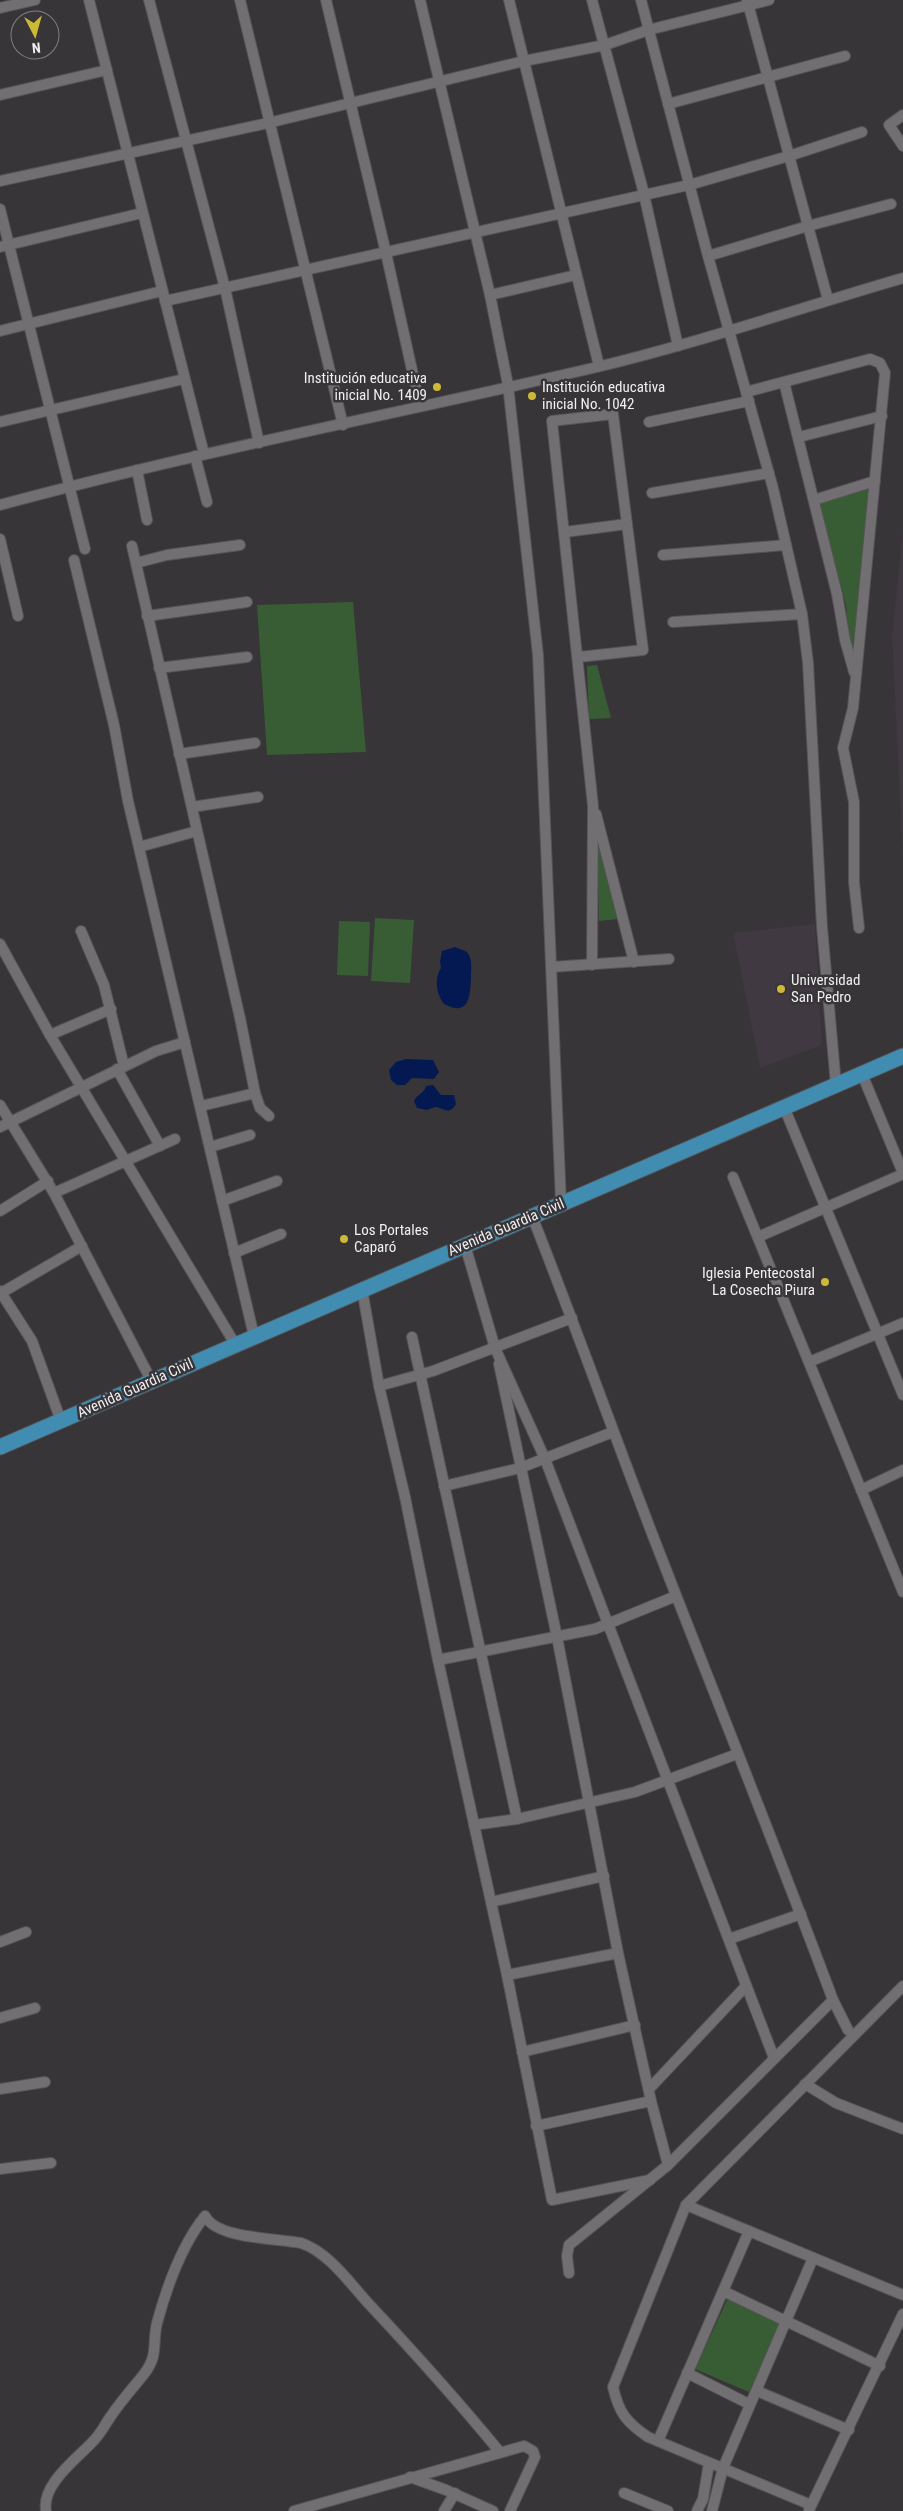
<svg xmlns="http://www.w3.org/2000/svg" width="903" height="2511" viewBox="0 0 903 2511" font-family="'Roboto Condensed',sans-serif">
<style>
.built{fill:#413941}
.green{fill:#385d34}
.water{fill:#041852}
.lines{fill:none;stroke-linecap:round;stroke-linejoin:round}
.minor-casing{stroke:#555355;stroke-width:12}
.highway-casing{stroke:#555355;stroke-width:17}
.minor{stroke:#726f72;stroke-width:10}
.highway{stroke:#418cb1;stroke-width:15}
.poi-dot{fill:#ccb938;stroke:#373537;stroke-width:2}
.labels{text-anchor:middle;dominant-baseline:central;stroke-width:5;stroke-linejoin:round;paint-order:stroke}
.poi-label{font-size:15px;fill:#f0eef0;stroke:#373537;text-anchor:start}
.street-label{font-size:15px;fill:#f0eef0;stroke:#373537}
</style>
<rect width="100%" height="100%" fill="#373537"/>
<!-- built -->
<g class="built">
<path d="M903 532V860L892 635Z"/>
<path d="M815 924 822 1045 760 1068 733 933Z"/>
</g>
<!-- green -->
<g class="green">
<path d="M870 487 853 648 850 649 846 605 819 502Z"/>
<path d="M353 602 366 752 267 755 257 605Z"/>
<path d="M597 665 611 718 589 719 587 666Z"/>
<path d="M597 831 618 919 599 921Z"/>
<path d="M375 918 414 920 410 983 371 981Z"/>
<path d="M339 921 370 922 368 976 337 975Z"/>
<path d="M728 2298 781 2322 749 2392 695 2369Z"/>
</g>
<!-- water -->
<g class="water">
<path d="M455 947 467 952C473 959 471 969 471 978 470 997 469 1017 444 1004 436 994 434 978 441 968L440 961 442 951Z"/>
<path d="M406 1059 433 1060 439 1072 434 1079 412 1078 405 1085H397L391 1080 389 1070 396 1062Z"/>
<path d="M433 1085 441 1095H454L456 1104C449 1116 444 1108 435 1107L427 1110 417 1108 414 1101C417 1094 425 1093 426 1086Z"/>
</g>
<g class="lines">
<defs>
<g id="minor">
<path d="M89 0 204 454"/>
<path d="M149 0 225 288 259 443"/>
<path d="M240 0 343 425"/>
<path d="M326 0 386 253 420 406"/>
<path d="M420 0 490 295 508 385 538 655 561 1203"/>
<path d="M509 0 599 366"/>
<path d="M592 0 643 190 678 346"/>
<path d="M641 0 708 256 773 488 802 614 808 663 822 927 836 1085"/>
<path d="M747 0 828 300"/>
<path d="M0 8 35 0"/>
<path d="M0 95 107 70"/>
<path d="M668 104 845 56"/>
<path d="M903 115 889 125 903 146"/>
<path d="M0 181 268 123 524 61 605 45 648 30 769 0"/>
<path d="M0 209 85 549"/>
<path d="M0 247 142 213"/>
<path d="M708 256 808 226 891 204"/>
<path d="M490 295 576 275"/>
<path d="M165 301 689 185 789 156 862 132"/>
<path d="M0 331 162 291"/>
<path d="M784 382 837 594 845 640 854 672"/>
<path d="M746 392 870 359 880 363 885 373 853 708 843 748 854 802V882L859 928"/>
<path d="M0 422 184 379"/>
<path d="M649 422 749 401"/>
<path d="M799 437 882 416"/>
<path d="M195 456 207 502"/>
<path d="M137 470 147 520"/>
<path d="M652 493 769 473"/>
<path d="M814 500 875 481"/>
<path d="M0 505C196 452 395 414 593 368 698 343 800 308 903 278"/>
<path d="M565 532 627 524"/>
<path d="M0 539 18 616"/>
<path d="M132 546 240 1018 255 1093"/>
<path d="M663 555 786 545"/>
<path d="M74 560 114 725 128 801 254 1336"/>
<path d="M136 563 167 555 240 545"/>
<path d="M147 616 247 602"/>
<path d="M673 622 802 614"/>
<path d="M579 657 643 650 613 414 552 421 593 806 592 965"/>
<path d="M159 668 247 657"/>
<path d="M179 754 255 743"/>
<path d="M192 807 258 797"/>
<path d="M596 814 634 962"/>
<path d="M139 847 197 831"/>
<path d="M81 931 104 985 124 1066"/>
<path d="M0 944 50 1035 235 1344"/>
<path d="M551 967 669 959"/>
<path d="M50 1035 111 1009"/>
<path d="M117 1069 160 1146"/>
<path d="M862 1074 903 1173"/>
<path d="M0 1105 54 1193 151 1380"/>
<path d="M201 1106 255 1093 260 1108 269 1116"/>
<path d="M784 1107 903 1395"/>
<path d="M0 1127 156 1051 185 1042"/>
<path d="M210 1147 250 1135"/>
<path d="M733 1177 903 1592"/>
<path d="M54 1193 175 1139"/>
<path d="M222 1201 277 1181"/>
<path d="M0 1211 48 1181"/>
<path d="M532 1216C574 1322 612 1429 653 1536 713 1691 775 1845 833 2000L848 2030"/>
<path d="M758 1237 903 1174"/>
<path d="M465 1245 495 1348 545 1459 774 2058"/>
<path d="M234 1253 281 1234"/>
<path d="M362 1289 379 1386 405 1497 438 1660 507 1975 552 2200 650 2180"/>
<path d="M0 1291 32 1341 61 1421"/>
<path d="M1 1293 82 1246"/>
<path d="M412 1337 517 1819"/>
<path d="M809 1362 903 1323"/>
<path d="M499 1364 557 1637 618 1953 651 2101 668 2165"/>
<path d="M379 1386 433 1371 572 1318"/>
<path d="M444 1486 520 1468 613 1432"/>
<path d="M861 1490 903 1470"/>
<path d="M438 1660 595 1629 676 1596"/>
<path d="M474 1825 517 1819 635 1792 737 1754"/>
<path d="M491 1902 604 1876"/>
<path d="M729 1939 801 1914"/>
<path d="M0 1942 26 1932"/>
<path d="M507 1975 618 1953"/>
<path d="M0 2018 35 2008"/>
<path d="M522 2052 635 2025"/>
<path d="M805 2084 836 2103 903 2129"/>
<path d="M650 2088 745 1987"/>
<path d="M0 2089 45 2082"/>
<path d="M536 2126 651 2101"/>
<path d="M0 2169 51 2163"/>
<path d="M686 2205 903 2295"/>
<path d="M569 2273 567 2256 569 2245 668 2165 833 2000"/>
<path d="M723 2291 880 2366"/>
<path d="M687 2373 749 2404"/>
<path d="M757 2391 849 2430"/>
<path d="M658 2441 749 2231"/>
<path d="M410 2477 446 2490 493 2511"/>
<path d="M624 2493 668 2511"/>
<path d="M811 2505 648 2437C626 2422 619 2413 613 2387L686 2205 903 1986"/>
<path d="M809 2510 903 2314"/>
<path d="M46 2511C41 2483 80 2457 96 2438 102 2431 106 2423 111 2416 121 2401 133 2388 144 2374 159 2355 152 2343 157 2323 167 2286 181 2246 205 2216 217 2239 276 2238 301 2243 328 2252 349 2282 368 2303 413 2351 457 2400 499 2451"/>
<path d="M294 2511 524 2446 533 2451 535 2457 510 2511"/>
<path d="M444 2511 455 2493"/>
<path d="M697 2511 703 2499 709 2463"/>
<path d="M712 2511 723 2468 813 2258"/>
</g>
<path id="highway" d="M0 1447 903 1056"/>
</defs>
<!-- minor casing -->
<use href="#minor" class="minor-casing"/>
<!-- highway casing -->
<use href="#highway" class="highway-casing"/>
<!-- minor -->
<use href="#minor" class="minor"/>
<!-- highway -->
<use href="#highway" class="highway"/>
</g>
<!-- markers -->
<g class="poi-dot">
<circle cx="437" cy="387" r="5"/>
<circle cx="532" cy="396" r="5"/>
<circle cx="781" cy="989" r="5"/>
<circle cx="344" cy="1239" r="5"/>
<circle cx="825" cy="1282" r="5"/>
</g>
<g class="labels">
<!-- poi labels -->
<g class="poi-label">
<text x="427" y="378" text-anchor="end">Institución educativa<tspan x="427" dy="17">inicial No. 1409</tspan></text>
<text x="542" y="387">Institución educativa<tspan x="542" dy="17">inicial No. 1042</tspan></text>
<text x="791" y="980">Universidad<tspan x="791" dy="17">San Pedro</tspan></text>
<text x="354" y="1230">Los Portales<tspan x="354" dy="17">Caparó</tspan></text>
<text x="815" y="1273" text-anchor="end">Iglesia Pentecostal<tspan x="815" dy="17">La Cosecha Piura</tspan></text>
</g>
<!-- street labels -->
<g class="street-label">
<text transform="translate(506 1227) rotate(-23)">Avenida Guardia Civil</text>
<text transform="translate(135 1388) rotate(-24)">Avenida Guardia Civil</text>
</g>
</g>
<!-- north arrow -->
<g transform="translate(35 35) rotate(174)"><circle r="24" fill="#373537" stroke="#817f81"/>
<path d="M0-4L9 19L0 12L-9 19Z" fill="#ccb938"/>
<text y="-8" font-size="14" font-weight="bold" text-anchor="middle" fill="#f0eef0">N</text>
</g>
</svg>
